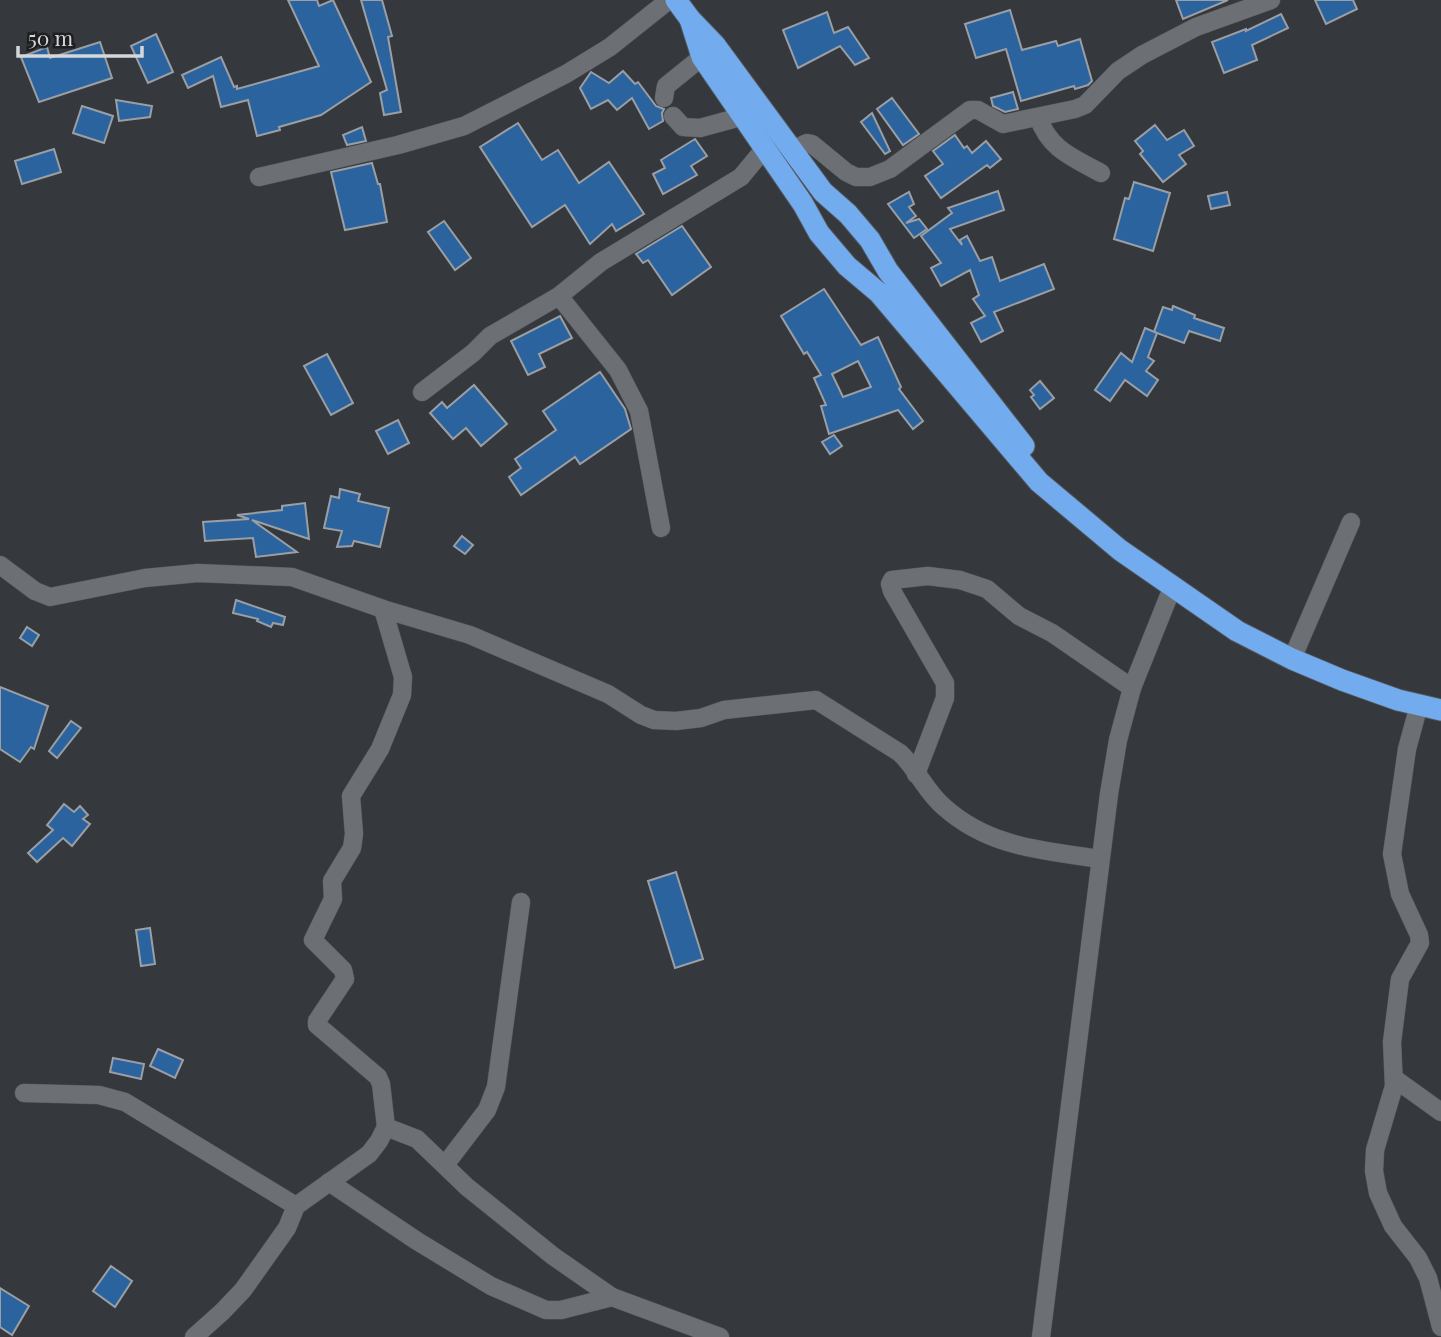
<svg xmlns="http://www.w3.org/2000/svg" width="1441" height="1337" viewBox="0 0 1441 1337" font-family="'Playfair Display',serif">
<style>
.building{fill:#2b639f;stroke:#9b9fa3;stroke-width:2;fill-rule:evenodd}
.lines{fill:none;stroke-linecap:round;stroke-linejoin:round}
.minor-casing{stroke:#54565a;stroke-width:19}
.highway-casing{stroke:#54565a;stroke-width:23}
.minor{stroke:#6c7074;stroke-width:18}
.highway{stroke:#72acef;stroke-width:21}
</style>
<rect width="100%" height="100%" fill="#35383c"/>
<!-- building -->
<g class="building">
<path d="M288 0H317L319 6 333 0 371 82 321 115 279 127 280 130 257 136 248 100 221 107 213 76 188 88 182 75 221 57 234 87 237 86V89L319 66Z"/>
<path d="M361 0H382L392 36 388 37 401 112 384 115 380 93 387 90Z"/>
<path d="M1176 0H1228L1183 19Z"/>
<path d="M1315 0H1353L1357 9 1326 24Z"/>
<path d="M1010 10 1022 50 1056 41 1058 46 1080 39 1092 81 1088 85 1075 89 1074 86 1021 101 1006 49 976 58 965 24Z"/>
<path d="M827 12 834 33 848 27 869 58 855 65 840 46 798 68 783 30Z"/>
<path d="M1281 14 1288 28 1252 45 1257 60 1224 73 1212 42 1246 29V31Z"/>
<path d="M156 34 173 72 148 83 131 46Z"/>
<path d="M100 42 112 78 39 102 21 57 47 47 50 58Z"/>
<path d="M623 71 635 84 638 82 656 106 664 109 662 113 663 121 649 129 632 98 617 110 608 100 591 109 580 88 591 72 609 83Z"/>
<path d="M1013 92 1018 109 1005 112 993 106 991 98Z"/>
<path d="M892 98 919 134 903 145 877 109Z"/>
<path d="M116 100 152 106 150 117 119 121Z"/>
<path d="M82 106 113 116 104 143 73 133Z"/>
<path d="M872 113 890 151 885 154 861 122Z"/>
<path d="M518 123 542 160 558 150 579 183 609 162 644 214 616 231 612 224 590 244 565 205 532 227 480 147Z"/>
<path d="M1155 125 1167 140 1184 130 1194 146 1179 155 1186 164 1163 182 1140 154 1143 151 1135 141Z"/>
<path d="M362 127 366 141 347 145 343 135Z"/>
<path d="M955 135 964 148 967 146 972 153 986 141 1001 159 990 168 987 165 941 198 925 176 943 164 933 151Z"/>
<path d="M695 139 707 156 691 166 697 175 663 194 653 174 665 168 661 160Z"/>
<path d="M54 149 61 172 22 184 15 161Z"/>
<path d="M372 163 378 184H380L387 222 345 230 331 172Z"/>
<path d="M1134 182 1170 193 1153 251 1114 239 1125 198 1129 199Z"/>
<path d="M998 191 1004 210 950 229 962 245 960 240 967 236 980 261 992 257 1000 281 1044 264 1054 289 994 312 1003 331 981 342 971 323 985 316 973 299 979 295 970 270 941 286 931 268 941 263 921 236 952 213 948 208Z"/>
<path d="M909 192 914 204 909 207 916 216 906 223 919 219 927 229 914 238 888 204Z"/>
<path d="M1227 192 1230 205 1211 209 1208 196Z"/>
<path d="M444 221 471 258 455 270 428 232Z"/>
<path d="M682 226 711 267 672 295 648 260 643 263 636 254Z"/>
<path d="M824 289 861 345 878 337 901 387 899 389 923 421 913 429 898 410 829 434 821 406 826 405 814 378 821 375 807 352 804 354 781 316ZM858 361 871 387 843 397 832 374Z"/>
<path d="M1173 306 1195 315 1194 318 1224 328 1220 341 1189 331 1184 343 1154 332 1163 307 1172 310Z"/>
<path d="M560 316 572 338 539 354 545 367 528 375 511 341Z"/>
<path d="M1145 328 1157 333 1148 357 1154 361 1146 371 1158 380 1147 396 1125 380 1110 401 1095 390 1121 353 1132 362Z"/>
<path d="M327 354 353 403 331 415 304 366Z"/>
<path d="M600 372 625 409 631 429 580 464 575 457 521 495 509 477 521 468 515 459 556 430 543 411Z"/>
<path d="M1040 381 1054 398 1040 409 1031 397 1034 395 1030 390Z"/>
<path d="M474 385 507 424 481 446 466 428 453 439 430 413 442 402 447 408Z"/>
<path d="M398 420 409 443 388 454 376 431Z"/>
<path d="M834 435 842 446 830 454 822 442Z"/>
<path d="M340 489 360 494 358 501 389 508 380 547 354 541 352 546 337 547 342 531 324 528 331 496 339 498Z"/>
<path d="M305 503 309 539 252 520 297 552 256 557 253 538 205 541 203 522 249 519 237 515 282 510V506Z"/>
<path d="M462 536 473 545 465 554 454 546Z"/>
<path d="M236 600 285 617 283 625 273 623 271 627 257 621 258 619 233 613Z"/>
<path d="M27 627 39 635 32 646 20 638Z"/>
<path d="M0 687 48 706 34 749 31 747 20 762 0 749Z"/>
<path d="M71 721 81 728 57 758 49 751Z"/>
<path d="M64 804 74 812 80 806 88 815 83 819 90 824 72 846 63 838 37 862 28 853 53 830 47 825Z"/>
<path d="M676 872 703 959 675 968 648 881Z"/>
<path d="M150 928 155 964 141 966 136 930Z"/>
<path d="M158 1049 183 1060 175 1078 150 1066Z"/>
<path d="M113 1058 144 1064 141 1079 110 1072Z"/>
<path d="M111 1266 132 1281 115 1307 93 1291Z"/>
<path d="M0 1288 29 1306 12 1335 0 1327Z"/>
</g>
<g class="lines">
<defs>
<g id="minor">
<path d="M664 98 666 86 702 57"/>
<path d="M673 116 683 127 700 128 744 116"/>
<path d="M1038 117C1050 150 1072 157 1101 173"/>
<path d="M792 150 807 143 812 144 846 172 856 177H870L890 169 970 110H978L1003 124 1075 109 1085 105 1118 71 1142 55 1196 27 1271 0"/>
<path d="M259 177 398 145 464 126 566 74 610 47 669 0"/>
<path d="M559 296 618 370 639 411 661 528"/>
<path d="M422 392 473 353 490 336 559 296 601 262 741 177 765 148"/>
<path d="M0 565 35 591 50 597 145 578 198 573 292 577 383 609 470 635 608 694 641 715 654 720 676 721 701 718 724 710 816 700 900 753C917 769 926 792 944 807 990 848 1043 850 1100 859"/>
<path d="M1292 659 1351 522"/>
<path d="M1419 705 1407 749 1392 854 1400 894 1419 935 1420 943 1400 979 1392 1042 1394 1086 1375 1150 1374 1171 1378 1193 1393 1226 1418 1258 1428 1278 1441 1327"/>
<path d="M916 774 945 698V683L892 591 890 584 892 580 928 576 960 580 987 589 1019 616 1052 633 1132 688"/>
<path d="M1395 1079 1441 1112"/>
<path d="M24 1093 99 1095 125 1102 296 1206"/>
<path d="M386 1127 417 1139 467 1187 553 1256 612 1297 720 1337"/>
<path d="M445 1165 487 1110 496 1087 521 902"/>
<path d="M329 1182 417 1241 491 1286 546 1310H561L612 1297"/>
<path d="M194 1337 222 1312 243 1290 287 1228 296 1206 369 1154 379 1141 386 1127 381 1084 378 1077 317 1025V1021L345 979 343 970 313 940 333 899 332 881 352 848 354 834 351 796 380 749 402 695 403 677 383 609"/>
<path d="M1041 1337 1109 794 1118 740 1132 688 1172 588"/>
</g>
<g id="highway">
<path d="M676 0 690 19 715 45 823 192 848 214 870 240 888 271 1024 446"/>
<path d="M690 19 702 57 803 204 819 233 847 266 879 293 1039 482 1120 550 1237 631 1292 659 1342 680 1398 700 1441 710"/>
</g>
</defs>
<!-- minor casing -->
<use href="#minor" class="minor-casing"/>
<!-- highway casing -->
<use href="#highway" class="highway-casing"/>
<!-- minor -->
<use href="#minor" class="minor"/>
<!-- highway -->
<use href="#highway" class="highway"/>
</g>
<!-- scale -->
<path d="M18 46v10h124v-10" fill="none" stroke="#d5d7da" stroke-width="3.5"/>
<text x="28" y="46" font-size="21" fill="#d5d7da" stroke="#1e1f21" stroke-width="5" paint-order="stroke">50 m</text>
</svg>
